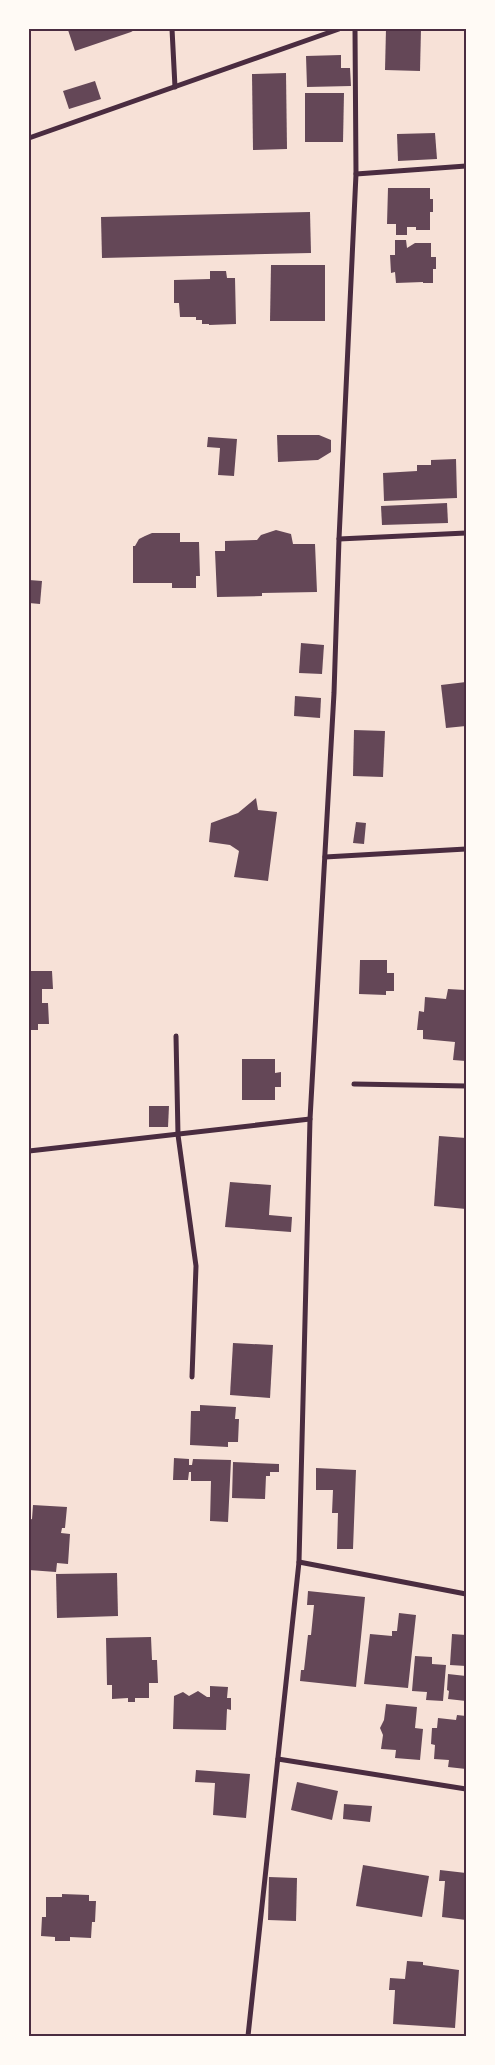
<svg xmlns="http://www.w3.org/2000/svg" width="495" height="2065" viewBox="0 0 495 2065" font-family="Spectral,serif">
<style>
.building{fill:#644757}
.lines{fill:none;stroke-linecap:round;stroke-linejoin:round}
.minor{stroke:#4a2c40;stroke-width:5}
.neatline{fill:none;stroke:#4a2c40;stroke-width:2}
</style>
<rect width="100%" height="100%" fill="#f7e1d7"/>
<!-- building -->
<g class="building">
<path d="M72 29H136L131 32 75 51 68 30Z"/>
<path d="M386 29H421L420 71 385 70Z"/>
<path d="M341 55V68H350L351 86 307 87 306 56Z"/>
<path d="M286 73 287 149 253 150 252 74Z"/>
<path d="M95 81 101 99 69 109 63 91Z"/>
<path d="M305 93H344L343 142H305Z"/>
<path d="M435 133 437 159 398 161 397 134Z"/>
<path d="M388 188H430V199H433V212H430V230H416V227H407V235H396V224H387Z"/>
<path d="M310 212 311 253 102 258 101 217Z"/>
<path d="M395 240H406L407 248 415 243H431V257H436V269H433V283H423V282L396 283 395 272 391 273 390 255H395Z"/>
<path d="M271 265H325V321H270Z"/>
<path d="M210 271H226L227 278H235L236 324 209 325V324H202V320H196V317H180L179 303H174V280L210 279Z"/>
<path d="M277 435H319L331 440V452L318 460 278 462Z"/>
<path d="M208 437 237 439 234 476 218 475 220 448 207 447Z"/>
<path d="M456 459 457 498 384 501 383 473 417 471V465H431V460Z"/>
<path d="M447 503 448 523 382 525 381 506Z"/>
<path d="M276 530 291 534 293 544H315L317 592 262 593V596L217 597 215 551H225V541L257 540 261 535Z"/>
<path d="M152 533H180V542H199L200 576H196V588H172V583H133V546H135L139 539 145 536Z"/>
<path d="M29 580 42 581 40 604 29 603Z"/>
<path d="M301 643 324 645 322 674 299 673Z"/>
<path d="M466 682V726L446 728 441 685Z"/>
<path d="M295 696 321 698 320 718 294 716Z"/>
<path d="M354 730 385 731 383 777 353 776Z"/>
<path d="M256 798 258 810 277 812 268 881 234 877 239 851 230 845 209 842 211 823 238 813Z"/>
<path d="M356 822 366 823 364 844 353 843Z"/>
<path d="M360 960H387V973H394V991H386V995L359 994Z"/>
<path d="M29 971H52L53 989H42V1003H48L49 1024H38V1030H29Z"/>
<path d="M448 989 465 990V994H466V1061L453 1060 455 1042 423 1039V1030H417L419 1011 424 1012 425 997 446 999Z"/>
<path d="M242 1059H275V1073L281 1072V1087H275V1100H242Z"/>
<path d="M149 1106H169L168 1127H149Z"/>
<path d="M439 1136 466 1138V1209L434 1206Z"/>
<path d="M230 1182 271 1185 269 1215 292 1217 291 1232 225 1227Z"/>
<path d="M233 1343 273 1345 270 1398 230 1395Z"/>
<path d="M200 1405 236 1407 235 1419H239L238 1442H228V1447L190 1445 191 1411H200Z"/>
<path d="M174 1458 189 1459V1465H192L193 1459 231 1460 228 1522 210 1521 211 1481H191V1472H189L188 1480H173Z"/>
<path d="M233 1462 279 1464V1472H270V1476H266L265 1499 232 1498Z"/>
<path d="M316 1468 356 1470 353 1549H337L338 1513H332L333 1490H316Z"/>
<path d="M33 1505 67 1507 65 1528H62L61 1533 70 1534 68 1564 57 1563 56 1572 29 1570V1520L32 1519Z"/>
<path d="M117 1573 118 1616 57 1618 56 1574Z"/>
<path d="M308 1591 365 1597 356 1687 300 1681 301 1670H304L308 1635H311L314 1605H307Z"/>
<path d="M399 1613 416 1615 408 1688 364 1684 370 1634 392 1636V1631H397Z"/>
<path d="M452 1634 466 1635V1666L450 1665Z"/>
<path d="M151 1637 152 1660H157L158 1683H149V1698H135V1702H128V1698L112 1699V1685H107L106 1638Z"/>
<path d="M415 1656 432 1657V1664L446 1665 443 1701 426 1700 427 1692 412 1691Z"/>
<path d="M448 1674 466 1676V1701L448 1699 449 1691 447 1690Z"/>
<path d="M210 1686 228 1687 227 1698H231V1710L227 1709 226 1730 173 1729 174 1696 183 1692 189 1696 198 1691 207 1697H210Z"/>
<path d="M386 1704 417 1707 415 1728 423 1729 420 1760 395 1758 396 1750 381 1749 383 1735 380 1728 384 1720Z"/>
<path d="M457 1715 466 1716V1769L448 1767 449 1760 434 1759 435 1745 431 1744 432 1728H437L438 1718 456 1720Z"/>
<path d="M196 1770 250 1774 246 1818 213 1815 215 1783 195 1782Z"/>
<path d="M297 1782 338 1791 332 1820 291 1810Z"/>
<path d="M344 1804 372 1806 370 1822 343 1819Z"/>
<path d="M363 1865 429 1876 422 1917 356 1906Z"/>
<path d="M440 1870 466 1873V1920L442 1917 445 1881H439Z"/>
<path d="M269 1877 297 1878 296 1921 268 1920Z"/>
<path d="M62 1894 89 1895V1901H96L95 1922H92L91 1938 70 1937V1941H55V1937L41 1936 42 1917H46V1897H62Z"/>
<path d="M407 1961 423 1962V1965L459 1970 455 2028 393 2024 395 1990H389L390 1978 405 1979Z"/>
</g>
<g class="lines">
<!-- minor -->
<g class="minor">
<path d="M172 29 175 87"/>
<path d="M29 138 339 29"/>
<path d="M356 174 466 166"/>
<path d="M339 539 466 533"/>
<path d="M325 857 466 849"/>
<path d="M176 1036 178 1135 196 1266 192 1377"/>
<path d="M354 1084 466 1086"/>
<path d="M29 1151 310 1119"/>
<path d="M299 1562 466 1594"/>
<path d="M278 1759 466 1789"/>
<path d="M248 2036 299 1562 310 1119 334 693 339 539 356 174 355 29"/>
</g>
</g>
<!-- border -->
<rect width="495" height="2065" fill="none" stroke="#fffaf5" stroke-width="60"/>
<rect x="30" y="30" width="435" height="2005" class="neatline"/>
</svg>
